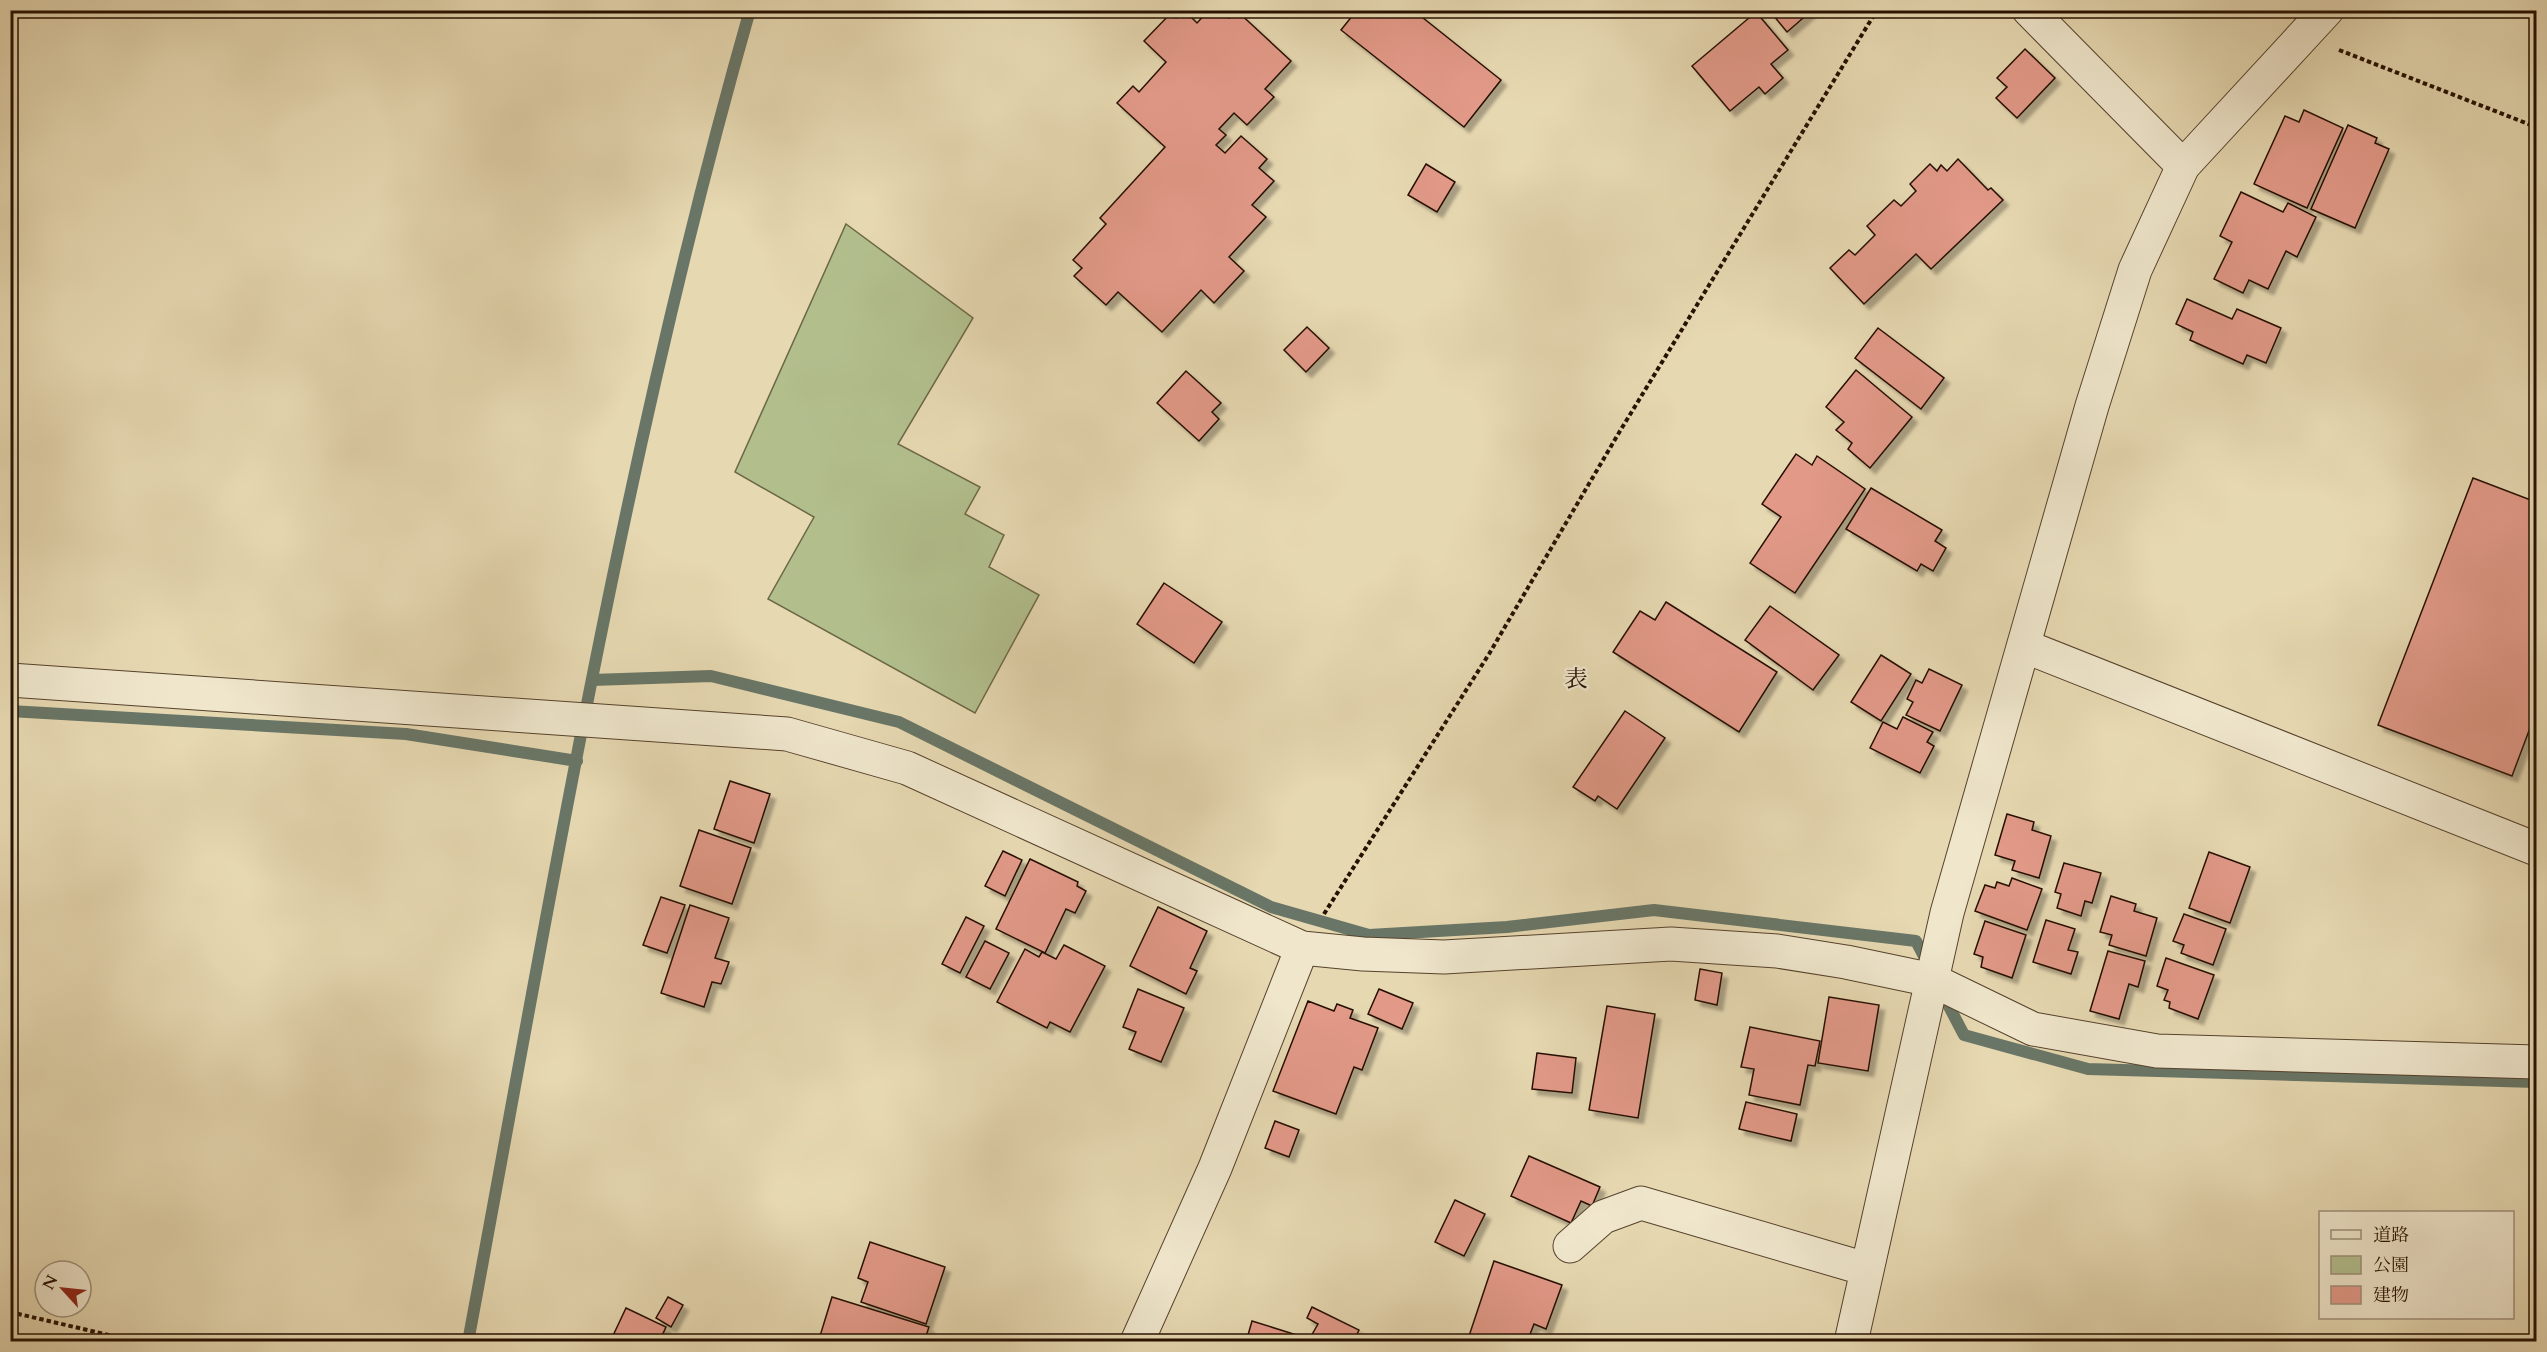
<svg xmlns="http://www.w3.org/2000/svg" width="2547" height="1352" viewBox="0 0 2547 1352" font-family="Cardo,'Noto Serif JP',serif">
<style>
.green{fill:#b2bf8d;stroke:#6c6846;stroke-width:1.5}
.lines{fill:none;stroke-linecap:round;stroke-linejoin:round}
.stream{stroke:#697667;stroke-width:12}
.building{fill:#e29988;stroke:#261000;stroke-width:1.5;filter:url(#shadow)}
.minor-casing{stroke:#56422c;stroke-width:35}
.path{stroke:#261000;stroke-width:4;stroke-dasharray:4.5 3;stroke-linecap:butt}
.minor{stroke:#efe6cc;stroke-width:33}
.labels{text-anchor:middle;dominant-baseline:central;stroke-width:4.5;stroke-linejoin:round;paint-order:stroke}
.quarter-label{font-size:24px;fill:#261000;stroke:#efe6cc}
</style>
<defs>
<filter id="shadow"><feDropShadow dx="5.5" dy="5.5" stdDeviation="1.5" flood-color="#0004"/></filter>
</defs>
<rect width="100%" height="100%" fill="#e6d8b1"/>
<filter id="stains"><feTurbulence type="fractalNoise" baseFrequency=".00333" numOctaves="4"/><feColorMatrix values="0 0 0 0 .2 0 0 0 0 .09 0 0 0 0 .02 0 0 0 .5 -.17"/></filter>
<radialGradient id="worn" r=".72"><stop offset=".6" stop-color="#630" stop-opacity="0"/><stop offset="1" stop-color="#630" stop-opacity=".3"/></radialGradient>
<!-- green -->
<path class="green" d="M846 224 973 318 898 444 980 487 965 514 1004 535 989 567 1039 595 975 713 768 599 814 517 735 472Z"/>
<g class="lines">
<!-- stream -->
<g class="stream">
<path d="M592 680 711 676 899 722 1271 907 1369 935 1507 927 1654 910 1916 941 1928 964"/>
<path d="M10 711 406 734 577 761"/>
<path d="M1942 993 1964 1035 2088 1069 2536 1082"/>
<path d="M468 1342C551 896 625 447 750 10"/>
</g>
</g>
<!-- building -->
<g class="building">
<path d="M1184 10 1197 23 1209 10H1221L1229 18 1236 10 1291 61 1265 89 1274 97 1247 125 1234 113 1219 129 1226 135 1216 145 1225 153 1241 136 1267 159 1259 168 1274 181 1252 205 1266 217 1229 257 1244 271 1214 303 1201 290 1162 332 1118 292 1106 305 1074 276 1082 268 1073 260 1106 224 1100 218 1165 147 1117 103 1133 86 1139 92 1166 62 1144 41 1171 13 1176 18Z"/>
<path d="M1357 10H1413L1501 80 1464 127 1341 30Z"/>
<path d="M1769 10H1808L1810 12 1787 32Z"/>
<path d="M1756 12 1788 50 1771 64 1783 78 1765 94 1759 87 1730 111 1692 66Z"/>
<path d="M2025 49 2055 78 2017 118 1996 98 2007 87 1997 78Z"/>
<path d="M2304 110 2343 128 2307 208 2254 184 2285 116 2299 122Z"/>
<path d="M2348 125 2377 138 2375 143 2389 149 2355 228 2311 209Z"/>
<path d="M1958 159 1988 190 1991 188 2003 200 1931 269 1916 254 1864 304 1830 268 1849 250 1855 255 1875 235 1867 226 1894 200 1901 206 1916 191 1910 184 1930 164 1937 171 1941 165 1947 171Z"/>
<path d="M1426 164 1455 182 1437 212 1408 195Z"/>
<path d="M2241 192 2283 212 2288 203 2316 217 2297 257 2286 251 2268 289 2249 280 2243 293 2214 279 2232 242 2220 236Z"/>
<path d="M2187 299 2232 319 2237 309 2281 328 2266 363 2247 355 2243 364 2190 340 2193 332 2176 324Z"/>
<path d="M1307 327 1329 348 1306 372 1284 350Z"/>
<path d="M1878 328 1944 378 1921 409 1855 358Z"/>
<path d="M1856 370 1912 417 1870 468 1848 449 1852 443 1836 430 1844 422 1826 407Z"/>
<path d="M1186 371 1221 403 1212 412 1219 419 1199 441 1157 403Z"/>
<path d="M1796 454 1812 465 1817 456 1865 489 1795 593 1750 563 1781 517 1762 504Z"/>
<path d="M2473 478 2536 502V712L2512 776 2378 725Z"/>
<path d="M1871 488 1942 530 1935 541 1946 548 1933 571 1921 564 1917 571 1846 529Z"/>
<path d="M1164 583 1222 622 1194 663 1137 624Z"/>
<path d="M1666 602 1777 672 1739 732 1613 652 1640 611 1655 620Z"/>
<path d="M1770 606 1839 655 1813 690 1745 640Z"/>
<path d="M1881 655 1911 674 1881 721 1851 702Z"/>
<path d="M1929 669 1962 685 1940 731 1906 715 1913 702 1907 699 1916 680 1922 683Z"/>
<path d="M1625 711 1665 738 1617 809 1598 796 1595 801 1573 787Z"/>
<path d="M1903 717 1933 732 1927 742 1934 746 1920 773 1870 748 1883 722 1897 729Z"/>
<path d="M730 781 770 794 754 843 714 829Z"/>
<path d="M2007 814 2034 822 2032 830 2051 836 2039 878 2012 870 2015 861 1995 855Z"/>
<path d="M699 830 751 848 732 904 680 886Z"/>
<path d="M1003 851 1022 860 1005 896 985 886Z"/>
<path d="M2209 852 2250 867 2230 923 2189 908Z"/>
<path d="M1030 859 1078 882 1077 886 1086 891 1075 913 1066 909 1045 953 996 929Z"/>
<path d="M2064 863 2101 873 2092 903 2085 901 2081 916 2057 908 2061 894 2055 892Z"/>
<path d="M2012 878 2042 889 2027 930 1975 911 1985 885 1995 888 1997 882 2009 886Z"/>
<path d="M2111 896 2136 904 2134 911 2157 918 2146 956 2109 945 2112 935 2100 932Z"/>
<path d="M661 897 685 905 667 953 643 945Z"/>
<path d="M690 905 729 918 715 958 729 962 721 984 712 982 704 1007 661 993Z"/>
<path d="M1158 907 1207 931 1190 968 1197 971 1186 994 1130 966Z"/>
<path d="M2184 914 2226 929 2213 965 2181 953 2184 945 2173 941Z"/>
<path d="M966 917 984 926 960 973 942 964Z"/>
<path d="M2046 920 2075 929 2068 950 2078 952 2071 974 2033 962Z"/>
<path d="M1985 921 2026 935 2012 978 1981 967 1983 957 1974 954Z"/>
<path d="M985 941 1009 953 990 989 966 977Z"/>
<path d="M1064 945 1105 966 1070 1032 1050 1022 1047 1028 997 1002 1025 949 1039 957 1042 952 1056 959Z"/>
<path d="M2108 951 2145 961 2138 987 2129 984 2119 1019 2090 1011Z"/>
<path d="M2166 958 2214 975 2198 1019 2169 1008 2170 1002 2164 1000 2168 990 2157 986Z"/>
<path d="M1700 969 1722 973 1717 1005 1695 1000Z"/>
<path d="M1138 989 1184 1008 1161 1062 1129 1049 1136 1032 1123 1027Z"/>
<path d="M1379 989 1413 1003 1402 1029 1368 1014Z"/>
<path d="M1829 997 1879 1005 1868 1071 1818 1063Z"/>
<path d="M1308 1001 1334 1011 1337 1004 1353 1010 1350 1018 1378 1028 1362 1070 1354 1067 1336 1114 1273 1091Z"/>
<path d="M1607 1006 1655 1014 1638 1118 1589 1110Z"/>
<path d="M1750 1027 1820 1041 1815 1066 1808 1065 1800 1105 1749 1095 1754 1069 1741 1067Z"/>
<path d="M1537 1053 1576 1058 1572 1093 1532 1089Z"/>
<path d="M1746 1102 1797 1114 1791 1141 1739 1129Z"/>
<path d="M1275 1121 1299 1130 1289 1157 1265 1148Z"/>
<path d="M1529 1156 1600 1187 1592 1206 1581 1201 1571 1223 1511 1196Z"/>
<path d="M1455 1200 1485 1214 1464 1256 1435 1242Z"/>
<path d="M870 1242 945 1267 926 1324 861 1302 868 1282 858 1278Z"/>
<path d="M1494 1261 1562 1285 1546 1329 1534 1324 1527 1342H1467Z"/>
<path d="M668 1297 683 1305 671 1327 656 1318Z"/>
<path d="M832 1297 929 1327 924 1342H837L820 1336Z"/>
<path d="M1312 1307 1359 1330 1353 1342H1318L1310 1338 1318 1324 1307 1318Z"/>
<path d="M626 1308 666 1327 659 1342H610Z"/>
<path d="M1252 1321 1303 1337 1301 1342H1246Z"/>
</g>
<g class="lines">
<defs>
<g id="minor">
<path d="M2029 10 2183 166"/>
<path d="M2024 646 2536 849"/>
<path d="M10 680 787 734 907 768 1302 948 1363 954 1444 957 1671 944 1777 951 1846 962 1932 980 2033 1029 2157 1051 2536 1062"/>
<path d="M1570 1246 1603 1217 1641 1203 1866 1269"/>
<path d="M1137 1342 1215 1168 1302 948"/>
<path d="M1851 1342 1947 913 2092 406 2135 270 2183 166 2327 10"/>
</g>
</defs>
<!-- minor casing -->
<use href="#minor" class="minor-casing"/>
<!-- path -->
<g class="path">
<path d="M2339 50 2536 127"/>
<path d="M1324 914 1489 654 1620 431 1877 10"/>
<path d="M10 1312 139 1342"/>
</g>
<!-- minor -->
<use href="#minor" class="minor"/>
</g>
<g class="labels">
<!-- quarter labels -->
<g class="quarter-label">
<text x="1576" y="679">表</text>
</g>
</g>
<!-- margin -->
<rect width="2547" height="1352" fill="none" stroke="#e6d8b1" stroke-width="36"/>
<rect x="12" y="12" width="2523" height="1328" fill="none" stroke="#261000" stroke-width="3"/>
<rect x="18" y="18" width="2511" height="1316" fill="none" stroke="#261000" stroke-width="1.5"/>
<!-- legend -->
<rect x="2319" y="1211" width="195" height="108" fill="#efe6cc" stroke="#9f907a" stroke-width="1.5"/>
<rect x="2331" y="1230" width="30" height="9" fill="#efe6cc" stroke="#9f907a" stroke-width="1.5"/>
<text x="2373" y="1241" font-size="18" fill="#261000">道路</text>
<rect x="2331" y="1256" width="30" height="18" fill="#b2bf8d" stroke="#9f907a" stroke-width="1.5"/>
<text x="2373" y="1271" font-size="18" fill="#261000">公園</text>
<rect x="2331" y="1286" width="30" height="18" fill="#e29988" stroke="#9f907a" stroke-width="1.5"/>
<text x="2373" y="1301" font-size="18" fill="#261000">建物</text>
<!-- north arrow -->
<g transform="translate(63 1289) rotate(297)"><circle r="28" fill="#efe6cc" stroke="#9f907a" stroke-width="1.5"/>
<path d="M0-4.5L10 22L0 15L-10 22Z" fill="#8f2418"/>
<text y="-9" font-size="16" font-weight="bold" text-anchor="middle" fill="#261000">N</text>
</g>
<rect width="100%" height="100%" filter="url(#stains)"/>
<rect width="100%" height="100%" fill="url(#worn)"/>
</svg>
